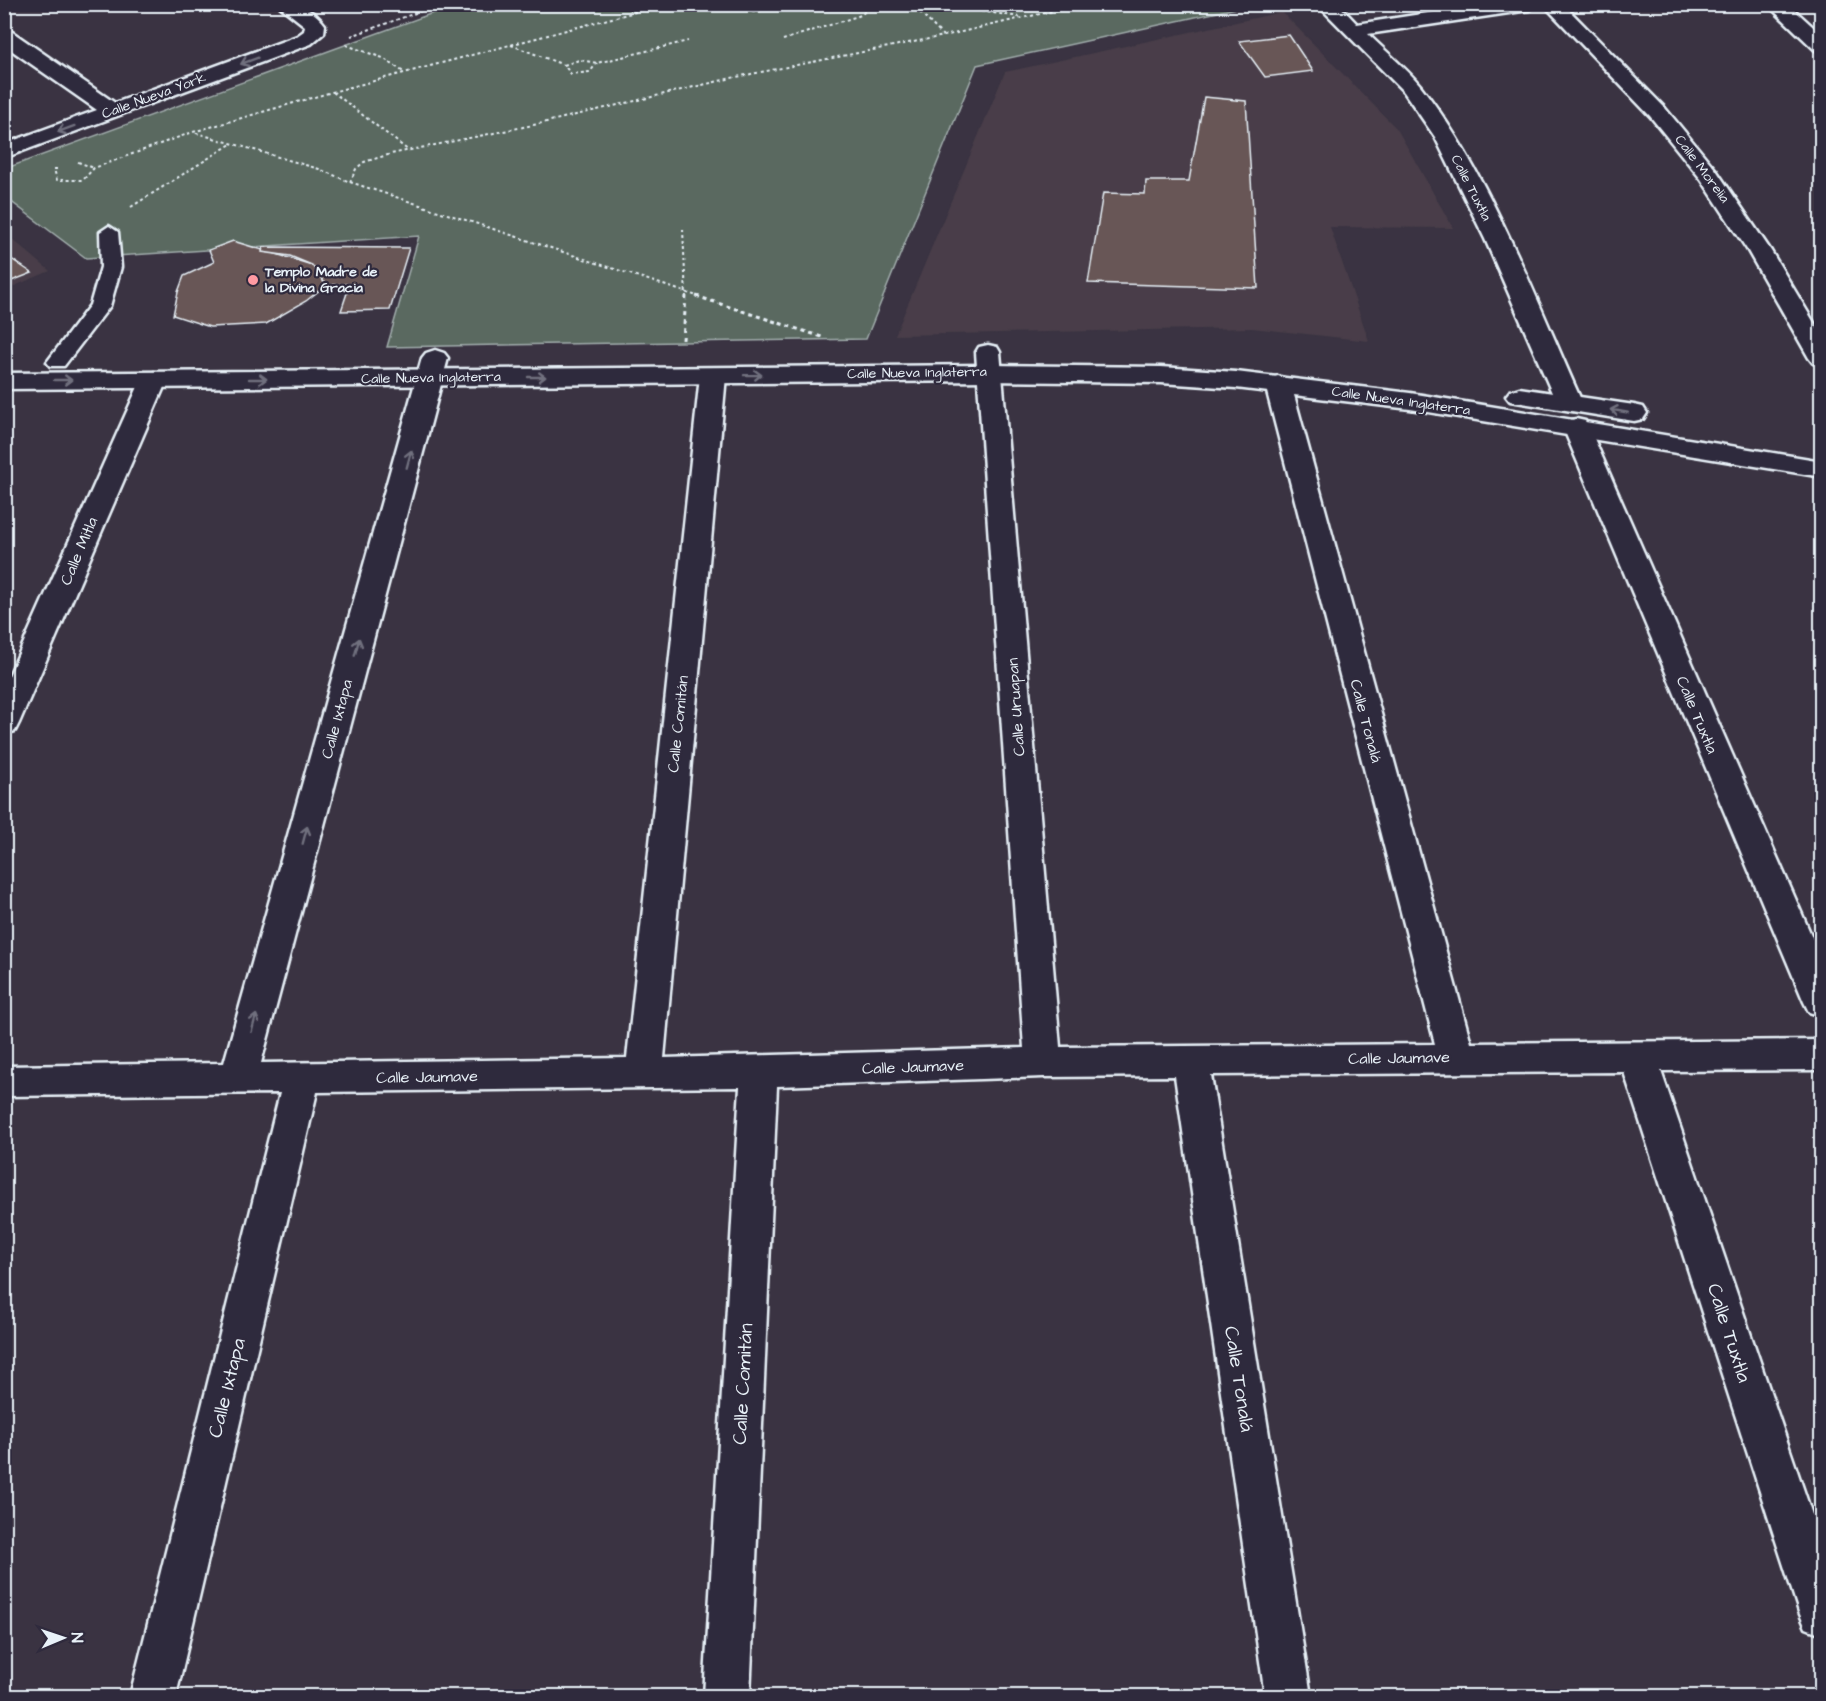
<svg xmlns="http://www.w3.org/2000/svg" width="1826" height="1701" viewBox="0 0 1826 1701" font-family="'Architects Daughter',sans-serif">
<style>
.built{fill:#483e48}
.green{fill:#5a6960;stroke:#a1adac;stroke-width:1.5}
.building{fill:#685756;stroke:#e8f1f8;stroke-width:1.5}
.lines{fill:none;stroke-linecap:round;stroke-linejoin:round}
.service-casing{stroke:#e8f1f8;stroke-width:5}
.minor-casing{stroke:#e8f1f8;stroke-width:5}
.tertiary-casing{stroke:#e8f1f8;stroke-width:5}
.path-far1{stroke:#e8f1f8;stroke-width:2;stroke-dasharray:3 3;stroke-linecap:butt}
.path{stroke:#e8f1f8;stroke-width:3;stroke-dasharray:4 4;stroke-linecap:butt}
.service{fill:#2f2a3d;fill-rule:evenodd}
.minor{fill:#2f2a3d;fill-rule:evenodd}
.tertiary{fill:#2f2a3d;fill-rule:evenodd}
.oneway{stroke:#70707e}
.poi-dot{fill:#ff9aa2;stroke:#2f2a3d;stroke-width:2}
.labels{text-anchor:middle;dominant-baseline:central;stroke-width:4.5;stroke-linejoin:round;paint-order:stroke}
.far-street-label{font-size:14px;fill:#e8f1f8;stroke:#2f2a3d}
.far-poi-label{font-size:14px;font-weight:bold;fill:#e8f1f8;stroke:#2f2a3d;text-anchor:start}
.street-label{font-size:16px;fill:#e8f1f8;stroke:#2f2a3d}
.near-street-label{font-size:20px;fill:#e8f1f8;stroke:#2f2a3d}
</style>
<rect width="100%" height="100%" fill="#3a3342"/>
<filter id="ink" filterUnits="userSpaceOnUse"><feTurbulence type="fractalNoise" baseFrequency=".0167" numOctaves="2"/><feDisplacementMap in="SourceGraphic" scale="12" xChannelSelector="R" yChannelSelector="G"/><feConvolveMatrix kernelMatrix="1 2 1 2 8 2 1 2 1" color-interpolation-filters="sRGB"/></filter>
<g filter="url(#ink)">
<!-- built -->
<g class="built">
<path d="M1282 12 1397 129 1453 228 1330 227 1369 341 1252 328 895 335 1005 72Z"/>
<path d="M5 233 50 271 5 290Z"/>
</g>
<!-- green -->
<path class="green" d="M455 5H1250L977 65 866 339 387 347 419 236 86 258 5 197 4 169Z"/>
<!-- building -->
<g class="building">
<path d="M1289 35 1313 71 1265 77 1239 41Z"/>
<path d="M1204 97 1246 101 1258 288 1088 283 1103 193 1145 194 1146 181H1189Z"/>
<path d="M233 241 312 265 326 285 306 301 266 324 210 327 173 315 178 292 184 276 214 262 209 250Z"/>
<path d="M263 247 409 248 390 310 341 311 350 284 326 285 312 265 290 256 262 252Z"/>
<path d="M4 254 32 273 4 284Z"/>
</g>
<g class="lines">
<defs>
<path id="service" d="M109 226 118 232 121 267 110 306 64 366H50L47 362 90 305 101 267 100 232Z"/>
<g id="minor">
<path d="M277 4C297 4 312 7 325 25L324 33 311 44 4 158V144L97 110 4 45V29L11 31 115 103 297 36 304 31 305 26Z"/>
<path d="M1317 4H1338L1357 24 1486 4H1538L1529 10 1368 34C1385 51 1405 67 1420 85 1490 174 1535 298 1582 402L1578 407 1569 410 1560 407 1556 402 1485 239 1435 137 1404 92Z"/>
<path d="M1543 4H1563L1665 108 1716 170 1771 251 1822 336V365L1813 363 1809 358 1748 251 1701 179 1650 116Z"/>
<path d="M1767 4H1788L1822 35V52L1815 50Z"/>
<path d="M988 345 997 347 1000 352 1060 1047 1435 1044 1265 384 1269 379 1278 376 1287 379 1291 384 1471 1043 1822 1040V1070L1661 1071 1822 1544V1634L1806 1628 1799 1612 1624 1072 1211 1075 1311 1696H1265L1175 1076 1043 1077 777 1086 750 1696H704L740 1087 317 1092 176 1696H130L280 1093 4 1096V1066L224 1063 422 358 426 353 435 350 444 353 448 358 261 1063 627 1058 700 376 704 371 713 368 722 371 726 376 664 1058 1024 1048 976 352 979 347Z"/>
<path d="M154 372 163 375 167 380 19 723 15 731 4 734V687L141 380 145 375Z"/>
<path d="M1576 419 1585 421 1589 427 1822 960V1016L1809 1012 1804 1002 1563 427 1567 421Z"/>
</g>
<g id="tertiary">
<path d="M989 365 1161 367 1236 372 1410 393 1822 461V477L1410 409 1236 388 1161 383 989 381 4 389V373Z"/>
<path d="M1519 388 1634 405 1643 407 1647 413 1643 419 1634 421 1510 401 1506 396 1510 391Z"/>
</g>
</defs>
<!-- service casing -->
<use href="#service" class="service-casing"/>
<!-- minor casing -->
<use href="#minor" class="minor-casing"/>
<!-- tertiary casing -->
<use href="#tertiary" class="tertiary-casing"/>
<!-- path-far1 -->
<g class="path-far1">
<path d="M624 4 632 12"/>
<path d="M665 4 332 92 193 132 319 169 350 182 356 169 364 162 391 154 538 124 736 77 944 36 1083 4"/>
<path d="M912 4 943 36"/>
<path d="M934 4 1020 17"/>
<path d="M752 12 797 4"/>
<path d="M351 36 441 4"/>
<path d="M783 40 861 15 873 4"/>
<path d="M346 45 383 58 405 73"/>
<path d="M511 45 564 65 571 74 590 72 597 63"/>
<path d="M564 65 579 60 597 63 688 41"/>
<path d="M333 92 409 151"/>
<path d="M78 162 94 168"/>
<path d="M57 169H54L57 180H83L94 168 193 132"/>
<path d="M350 182 700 297"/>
<path d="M131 207 231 144"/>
<path d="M683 229 686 297"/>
</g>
<!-- path -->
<g class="path">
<path d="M696 296 822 337"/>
<path d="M683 340 686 296"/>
</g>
<!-- service -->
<use href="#service" class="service"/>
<!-- minor -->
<use href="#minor" class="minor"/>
<!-- tertiary -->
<use href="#tertiary" class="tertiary"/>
</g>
<!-- one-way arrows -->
<defs><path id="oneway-shaft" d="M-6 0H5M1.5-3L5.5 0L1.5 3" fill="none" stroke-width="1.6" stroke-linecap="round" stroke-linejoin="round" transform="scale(1.5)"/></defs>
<g class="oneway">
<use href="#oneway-shaft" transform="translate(249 61) rotate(159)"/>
<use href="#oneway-shaft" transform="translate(66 129) rotate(160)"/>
<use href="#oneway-shaft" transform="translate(753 375) rotate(-1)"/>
<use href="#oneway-shaft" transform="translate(537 377)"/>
<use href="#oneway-shaft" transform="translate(258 379)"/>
<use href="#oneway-shaft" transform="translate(63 380)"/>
<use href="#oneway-shaft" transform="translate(1619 411) rotate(-170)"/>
<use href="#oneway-shaft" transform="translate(409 459) rotate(-75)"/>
<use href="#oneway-shaft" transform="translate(357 647) rotate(-75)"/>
<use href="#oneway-shaft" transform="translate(305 835) rotate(-75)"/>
<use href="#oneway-shaft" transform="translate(254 1023) rotate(-75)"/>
</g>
</g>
<!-- markers -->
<circle class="poi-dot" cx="253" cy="280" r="6"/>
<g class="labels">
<!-- far-street labels -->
<g class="far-street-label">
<text transform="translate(154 96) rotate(-20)">Calle Nueva York</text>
<text transform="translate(1702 169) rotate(53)">Calle Morelia</text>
<text transform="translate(1471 188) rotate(63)">Calle Tuxtla</text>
<text transform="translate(917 373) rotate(-1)">Calle Nueva Inglaterra</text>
<text transform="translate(431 378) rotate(-1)">Calle Nueva Inglaterra</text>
<text transform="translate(1401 401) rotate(8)">Calle Nueva Inglaterra</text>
</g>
<!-- far-poi labels -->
<g class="far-poi-label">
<text x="265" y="272">Templo Madre de<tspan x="265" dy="16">la Divina Gracia</tspan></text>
</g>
<!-- street labels -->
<g class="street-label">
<text transform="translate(79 551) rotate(-67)">Calle Mitla</text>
<text transform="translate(1016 707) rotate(-94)">Calle Uruapan</text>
<text transform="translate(1697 715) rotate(67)">Calle Tuxtla</text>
<text transform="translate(337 719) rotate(-75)">Calle Ixtapa</text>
<text transform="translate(1366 721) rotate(75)">Calle Tonalá</text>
<text transform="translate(678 724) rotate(-84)">Calle Comitán</text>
<text transform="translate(1399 1058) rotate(-1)">Calle Jaumave</text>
<text transform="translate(913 1067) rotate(-2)">Calle Jaumave</text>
<text transform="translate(427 1077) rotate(-1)">Calle Jaumave</text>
</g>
<!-- near-street labels -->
<g class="near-street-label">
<text transform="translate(1729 1333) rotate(72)">Calle Tuxtla</text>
<text transform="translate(1239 1379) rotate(81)">Calle Tonalá</text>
<text transform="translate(743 1384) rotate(-87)">Calle Comitán</text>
<text transform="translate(227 1388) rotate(-76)">Calle Ixtapa</text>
</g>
</g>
<!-- margin -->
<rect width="1826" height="1701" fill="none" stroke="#2f2a3d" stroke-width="24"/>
<rect x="12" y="12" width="1802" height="1677" fill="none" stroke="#e8f1f8" stroke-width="2" filter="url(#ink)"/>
<!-- north arrow -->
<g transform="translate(63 1638) rotate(88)" stroke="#2f2a3d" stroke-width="4.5" paint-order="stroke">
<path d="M0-4.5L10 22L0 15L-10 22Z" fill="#e8f1f8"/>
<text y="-9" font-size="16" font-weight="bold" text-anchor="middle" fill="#e8f1f8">N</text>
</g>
</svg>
